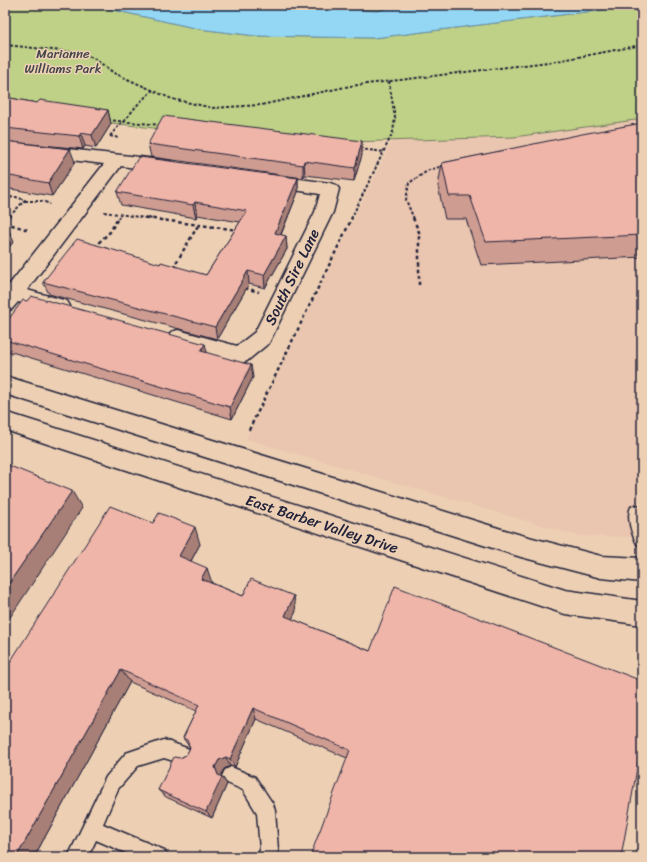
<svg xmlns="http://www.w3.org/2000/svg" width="647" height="862" viewBox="0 0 647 862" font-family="Sriracha,sans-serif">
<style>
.built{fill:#eac5af}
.green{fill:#bfd186;stroke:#707a60}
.water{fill:#93d7f5;stroke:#668fab}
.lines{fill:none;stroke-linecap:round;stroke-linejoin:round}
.lane-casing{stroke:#22223b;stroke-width:3}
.street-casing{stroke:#22223b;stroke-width:3}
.path-far1{stroke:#22223b;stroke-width:2;stroke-dasharray:3 2;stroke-linecap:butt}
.path{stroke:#22223b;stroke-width:2.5;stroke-dasharray:3.5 3;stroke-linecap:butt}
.lane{fill:#edd0b4;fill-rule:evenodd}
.street{fill:#edd0b4;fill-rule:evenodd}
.wall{fill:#ce9c91;stroke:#22223b}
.shaded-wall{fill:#a77f76;stroke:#22223b}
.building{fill:#efb5a9;stroke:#22223b}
.labels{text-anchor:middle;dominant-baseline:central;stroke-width:3;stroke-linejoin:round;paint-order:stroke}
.far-park-label{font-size:13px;fill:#41454a;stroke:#edd0b4}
.street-label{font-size:15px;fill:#22223b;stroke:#edd0b4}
</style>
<rect width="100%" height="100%" fill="#edd0b4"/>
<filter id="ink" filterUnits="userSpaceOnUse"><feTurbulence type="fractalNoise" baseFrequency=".025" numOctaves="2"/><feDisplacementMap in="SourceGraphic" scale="8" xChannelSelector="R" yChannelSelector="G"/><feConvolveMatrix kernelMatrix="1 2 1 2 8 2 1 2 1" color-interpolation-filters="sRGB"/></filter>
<g filter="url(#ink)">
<!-- built -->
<path class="built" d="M642 117V537L578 536 246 439 392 141 514 137Z"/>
<!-- green -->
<g class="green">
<path d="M5 5H91L199 29 256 36 374 38 610 9 628 5H642V119L514 137 284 144 22 112 5 109Z"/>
<path d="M301 5H401L377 11Z"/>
</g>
<!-- water -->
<path class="water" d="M91 5H301L377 11 401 5H628L610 9 374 38 256 36 199 29Z"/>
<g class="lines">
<defs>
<g id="lane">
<path d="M636 505 642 509V546L637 544C632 535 626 517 631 507Z"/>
<path d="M164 740 192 750 195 756 192 762 186 765 164 758 138 766 118 789 103 824 164 850 167 857H135L96 840 88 857H68L106 777 126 753Z"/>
<path d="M231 767 255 777 273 804 275 811 278 850 277 857H257L260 850 257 813 243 790 225 782 222 776 225 770Z"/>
</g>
<g id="street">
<path d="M5 142 166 160 172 162 175 166 172 170 166 172 121 166 27 290 67 301 70 306 67 311 60 313 18 302 12 309 5 311V284L9 285 104 164 5 152Z"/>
<path d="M269 175 330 183 336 185 339 189 333 212 269 343 247 361 240 363 171 344 168 338 171 332 178 330 237 346 255 332 315 212 320 194 263 185 260 181 263 177Z"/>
<path d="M5 376 521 535 601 556 642 558V582L601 578 521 557 5 394Z"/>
<path d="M5 412 565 590 642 601V625L565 614 5 430Z"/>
</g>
</defs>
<!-- lane casing -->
<use href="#lane" class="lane-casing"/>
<!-- street casing -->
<use href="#street" class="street-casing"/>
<!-- path-far1 -->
<g class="path-far1">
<path d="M5 45 82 53 95 59 114 73 172 99 213 108 261 105 350 86 557 61 642 45"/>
<path d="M108 120 161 125"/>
<path d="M124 121 139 103 153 90"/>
<path d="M110 136 119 138"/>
<path d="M110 136 122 122"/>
<path d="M360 149 384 152"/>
<path d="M5 198 16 197 25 200 7 219"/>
<path d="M25 201H42L50 204"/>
<path d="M104 212 153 219"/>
<path d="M118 219 120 214"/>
<path d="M351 219 393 132 395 118 389 81"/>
<path d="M414 219 406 200 409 183 429 170 443 166"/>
</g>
<!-- path -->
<g class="path">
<path d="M146 218 238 230"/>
<path d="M413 218 419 232V285"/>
<path d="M5 222 8 218"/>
<path d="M5 223 29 230"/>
<path d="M94 247 110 232 118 218"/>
<path d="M173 268 199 224"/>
<path d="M245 288 259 292"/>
<path d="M249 430 352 218"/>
</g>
<!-- lane -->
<use href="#lane" class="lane"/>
<!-- street -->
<use href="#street" class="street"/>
</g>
<!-- wall -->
<g class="wall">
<path d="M5 97 37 103 108 110 111 124 96 148 85 146 83 149 11 142 75 162 52 196 5 188Z"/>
<path d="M642 123V257L481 265 466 219H445L438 186 442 163Z"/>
<path d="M148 144 362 155 354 181 305 175 303 178 151 157Z"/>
<path d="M298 178V192L281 235 286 236 287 249 265 288 249 284 217 339 49 294 43 282 160 264 206 275 240 222 197 215 196 218 121 205 117 192Z"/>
<path d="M5 324 253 377 232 419 5 350Z"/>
<path d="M200 544 191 561 212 583 243 596 296 611 292 619 370 651 642 681 347 758 256 719 235 767 230 766 224 769 221 775 227 784 212 818 166 797 158 790 180 758 186 755 190 748 183 738 196 711 130 682 34 857H22L5 850Z"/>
</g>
<!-- shaded-wall -->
<g class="shaded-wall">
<path d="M108 110 111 124 96 148 92 135Z"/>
<path d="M81 133 85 146 83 149 79 136Z"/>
<path d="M362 141V155L354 181 355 168Z"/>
<path d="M70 149 75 162 52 196 48 183Z"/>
<path d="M304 161 305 175 303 178V165Z"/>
<path d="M298 178V192L276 246 275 233Z"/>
<path d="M195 202 197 215 196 218 193 205Z"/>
<path d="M8 229 14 242 5 251V232Z"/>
<path d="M286 236 287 249 265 288 264 275Z"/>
<path d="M248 271 249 284 217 339 215 327Z"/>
<path d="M205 344 208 356 201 351Z"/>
<path d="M251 365 253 377 232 419 230 407Z"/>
<path d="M72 491 82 508 5 625V589Z"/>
<path d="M195 527 200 544 185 572 179 556Z"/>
<path d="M207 568 212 583 201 579Z"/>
<path d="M294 596 296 611 287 630 285 616Z"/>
<path d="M121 670 130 682 34 857H22L17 856Z"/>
<path d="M253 708 256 719 235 767 230 759Z"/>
<path d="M226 757 230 766 224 769 221 775 222 778V777L227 784 212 818 206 812 218 775 215 767 219 760Z"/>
</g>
<!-- building -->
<g class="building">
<path d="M5 97 37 103 40 100 108 110 92 135 81 133 79 136 5 128Z"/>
<path d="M163 116 362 141 355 168 304 161 303 165 148 144Z"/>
<path d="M642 123V235L486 242 470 196H449L442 163 582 134Z"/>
<path d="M5 141 70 149 48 183 5 175Z"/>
<path d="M140 157 298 178 275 233 286 236 264 275 248 271 215 327 43 282 77 239 160 264 161 262 206 275 247 211 195 202 193 205 117 192 138 158Z"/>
<path d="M5 228 8 229 5 232Z"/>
<path d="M31 296 205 344 201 351 251 365 230 407 5 340V324L23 300 27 301Z"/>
<path d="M5 464 72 491 5 589Z"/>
<path d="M110 506 153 523 159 513 195 527 179 556 207 568 201 579 243 596 251 579 294 596 285 616 370 651 395 586 642 681V741L621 857H310L350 750 253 708 230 759 226 757 219 760 215 767 218 775 222 777 206 812 158 790 174 757 180 758 186 755 190 748 187 740 183 738 199 705 121 670 17 856 5 850V670Z"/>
</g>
</g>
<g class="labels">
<!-- far-park labels -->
<g class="far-park-label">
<text x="63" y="53">Marianne<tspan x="63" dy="15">Williams Park</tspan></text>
</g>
<!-- street labels -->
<g class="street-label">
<text transform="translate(292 277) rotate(-64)">South Sire Lane</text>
<text transform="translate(322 524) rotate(18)">East Barber Valley Drive</text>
</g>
</g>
<!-- margin -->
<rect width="647" height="862" fill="none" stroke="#edd0b4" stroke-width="20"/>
<rect x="10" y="10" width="627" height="842" fill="none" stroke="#22223b" stroke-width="1.5" filter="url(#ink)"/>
</svg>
